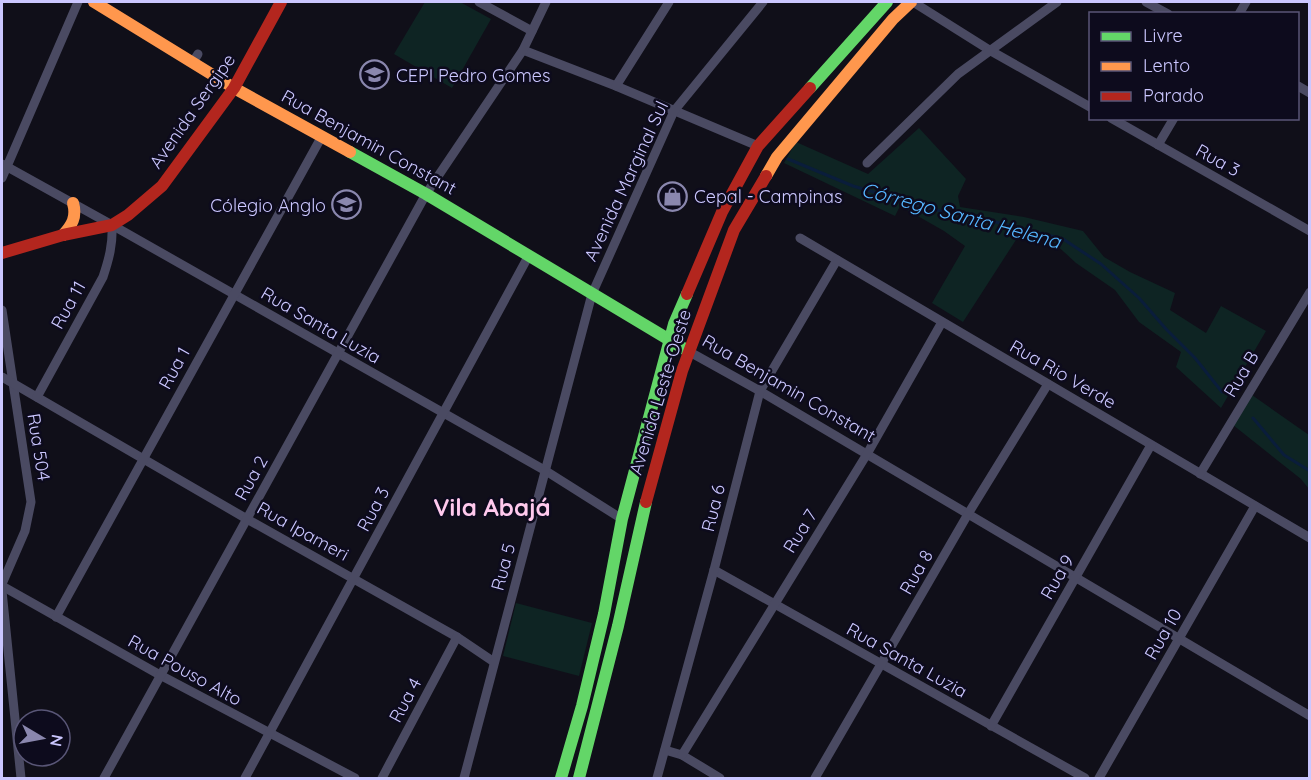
<svg xmlns="http://www.w3.org/2000/svg" width="1311" height="780" viewBox="0 0 1311 780" font-family="Quicksand,sans-serif">
<style>
.green{fill:#0e2423}
.lines{fill:none;stroke-linecap:round;stroke-linejoin:round}
.stream{stroke:#0a1d3b;stroke-width:3}
.street{stroke:#4a4a62;stroke-width:9}
.fast{stroke:#63d668;stroke-width:12}
.slow{stroke:#ff974d;stroke-width:12}
.jam{stroke:#b3261e;stroke-width:12}
.labels{text-anchor:middle;dominant-baseline:central;stroke-width:5;stroke-linejoin:round;paint-order:stroke}
.poi-label{font-size:18px;fill:#cbc7ff;stroke:#0d0b1d;text-anchor:start}
.street-label{font-size:18px;fill:#cbc7ff;stroke:#0d0b1d}
.water-label{font-size:20px;font-style:italic;fill:#55b6ff;stroke:#0d0b1d}
.district-label{font-size:24px;font-weight:bold;fill:#ffc9ed;stroke:#0d0b1d}
</style>
<rect width="100%" height="100%" fill="#100f19"/>
<!-- green -->
<g class="green">
<path d="M425 2H460L491 19 452 88 394 54Z"/>
<path d="M919 128 966 179 958 196 960 207 1024 217 1083 231 1104 257 1130 272 1175 293 1170 310 1206 333 1221 306 1266 331 1221 408 1176 367 1181 352 1139 322 1115 290 1076 263 1051 240 1021 232 963 322 932 303 965 246 944 231 900 206 895 216 784 163 796 142 868 174Z"/>
<path d="M1252 395 1309 435V489L1301 479 1233 425Z"/>
<path d="M516 603 592 623 579 676 503 656Z"/>
</g>
<g class="lines">
<!-- stream -->
<g class="stream">
<path d="M788 159 853 186 932 209 1000 223 1063 239 1101 264 1139 298 1166 329 1195 358 1222 392"/>
<path d="M1253 418 1284 455 1310 471"/>
</g>
<!-- street -->
<g class="street">
<path d="M479 2 532 31"/>
<path d="M913 2 991 51 1090 107"/>
<path d="M1146 2 1168 14"/>
<path d="M1239 14 1246 2"/>
<path d="M523 50 616 86 758 146"/>
<path d="M193 62 198 54"/>
<path d="M616 86 669 2"/>
<path d="M1298 86 1310 93"/>
<path d="M1111 118 1310 231"/>
<path d="M1158 145 1174 118"/>
<path d="M867 163 958 74 1057 2"/>
<path d="M2 164 112 225 546 471 622 519"/>
<path d="M2 178 78 2"/>
<path d="M800 238 1310 538"/>
<path d="M2 310 31 502 25 531 2 584"/>
<path d="M688 351 760 391 1310 716"/>
<path d="M2 377 247 519 457 637 494 662"/>
<path d="M37 397 103 277C109 259 113 244 112 225"/>
<path d="M1200 474 1310 292"/>
<path d="M714 570 1085 778"/>
<path d="M2 586 160 675 355 778"/>
<path d="M2 591 21 778"/>
<path d="M56 617 322 136"/>
<path d="M991 726 1151 445"/>
<path d="M665 750 682 755 720 778"/>
<path d="M682 755 867 454 942 322"/>
<path d="M104 778 426 194 523 50 546 2"/>
<path d="M245 778 529 255"/>
<path d="M382 778 457 637"/>
<path d="M464 778 592 294 674 111 763 2"/>
<path d="M657 778 714 570 760 391 837 260"/>
<path d="M815 778 968 514 1048 384"/>
<path d="M1099 778 1255 506"/>
</g>
<!-- fast -->
<g class="fast">
<path d="M810 88 887 2"/>
<path d="M350 152 426 194 688 351"/>
<path d="M561 778 582 706 604 614 622 519 674 324 687 294"/>
<path d="M579 778 618 626 646 502"/>
</g>
<!-- slow -->
<g class="slow">
<path d="M94 2 234 88 350 152"/>
<path d="M766 176 777 157 893 19 911 2"/>
<path d="M63 235C72 225 77 217 73 203"/>
</g>
<!-- jam -->
<g class="jam">
<path d="M2 253 63 235 112 225 128 215 162 186 234 88 281 2"/>
<path d="M687 294 722 212 758 146 810 88"/>
<path d="M646 502 682 371 734 230 766 176"/>
</g>
</g>
<!-- icons -->
<defs>
<symbol id="school-ring" viewBox="-11 -11 22 22"><circle r="9.5" fill="#0d0b1d" stroke="#8a87ae" stroke-width="1.5"/><path d="M0-5L7-2L0 1L-7-2ZM-4 1L0 2.5L4 1V4Q0 6-4 4Z" fill="#8a87ae"/></symbol>
<symbol id="shop-ring" viewBox="-11 -11 22 22"><circle r="9.5" fill="#0d0b1d" stroke="#8a87ae" stroke-width="1.5"/><path d="M-5-2.5h2.3a2.7 3.5 0 0 1 5.4 0H5L5.5 6h-11ZM-1.5-2.5h3a1.5 2.3 0 0 0-3 0Z" fill="#8a87ae"/></symbol>
</defs>
<g fill-rule="evenodd">
<use href="#school-ring" x="358" y="58" width="33" height="33"/>
<use href="#shop-ring" x="656" y="180" width="33" height="33"/>
<use href="#school-ring" x="330" y="188" width="33" height="33"/>
</g>
<g class="labels">
<!-- poi labels -->
<g class="poi-label">
<text x="396" y="75">CEPI Pedro Gomes</text>
<text x="694" y="196">Cepal - Campinas</text>
<text x="326" y="205" text-anchor="end">Cólegio Anglo</text>
</g>
<!-- street labels -->
<g class="street-label">
<text transform="translate(192 111) rotate(-55)">Avenida Sergipe</text>
<text transform="translate(369 142) rotate(29)">Rua Benjamin Constant</text>
<text transform="translate(1218 160) rotate(29)">Rua 3</text>
<text transform="translate(626 181) rotate(-65)">Avenida Marginal Sul</text>
<text transform="translate(68 305) rotate(-61)">Rua 11</text>
<text transform="translate(321 325) rotate(30)">Rua Santa Luzia</text>
<text transform="translate(174 368) rotate(-61)">Rua 1</text>
<text transform="translate(1063 374) rotate(30)">Rua Rio Verde</text>
<text transform="translate(1241 374) rotate(-59)">Rua B</text>
<text transform="translate(789 388) rotate(30)">Rua Benjamin Constant</text>
<text transform="translate(660 392) rotate(-73)">Avenida Leste-Oeste</text>
<text transform="translate(39 447) rotate(81)">Rua 504</text>
<text transform="translate(251 478) rotate(-61)">Rua 2</text>
<text transform="translate(713 508) rotate(-76)">Rua 6</text>
<text transform="translate(373 509) rotate(-62)">Rua 3</text>
<text transform="translate(303 531) rotate(29)">Rua Ipameri</text>
<text transform="translate(800 531) rotate(-58)">Rua 7</text>
<text transform="translate(503 567) rotate(-75)">Rua 5</text>
<text transform="translate(916 572) rotate(-60)">Rua 8</text>
<text transform="translate(1057 577) rotate(-60)">Rua 9</text>
<text transform="translate(1163 634) rotate(-60)">Rua 10</text>
<text transform="translate(907 660) rotate(29)">Rua Santa Luzia</text>
<text transform="translate(185 670) rotate(29)">Rua Pouso Alto</text>
<text transform="translate(405 700) rotate(-62)">Rua 4</text>
</g>
<!-- water labels -->
<g class="water-label">
<text transform="translate(961 215) rotate(15)">Córrego Santa Helena</text>
</g>
<!-- district labels -->
<g class="district-label">
<text x="492" y="507">Vila Abajá</text>
</g>
</g>
<!-- border -->
<rect width="1311" height="780" fill="none" stroke="#cbc7ff" stroke-width="6"/>
<!-- legend -->
<rect x="1089" y="12" width="210" height="108" fill="#0d0b1d" stroke="#595677" stroke-width="1.5"/>
<rect x="1101" y="32" width="30" height="9" fill="#63d668" stroke="#595677" stroke-width="1.5"/>
<text x="1143" y="42" font-size="18" fill="#cbc7ff">Livre</text>
<rect x="1101" y="62" width="30" height="9" fill="#ff974d" stroke="#595677" stroke-width="1.5"/>
<text x="1143" y="72" font-size="18" fill="#cbc7ff">Lento</text>
<rect x="1101" y="92" width="30" height="9" fill="#b3261e" stroke="#595677" stroke-width="1.5"/>
<text x="1143" y="102" font-size="18" fill="#cbc7ff">Parado</text>
<!-- north arrow -->
<g transform="translate(42 738) rotate(100)"><circle r="28" fill="#0d0b1d" stroke="#595677" stroke-width="1.5"/>
<path d="M0-4.5L10 22L0 15L-10 22Z" fill="#8a87ae"/>
<text y="-9" font-size="16" font-weight="bold" text-anchor="middle" fill="#cbc7ff">N</text>
</g>
</svg>
